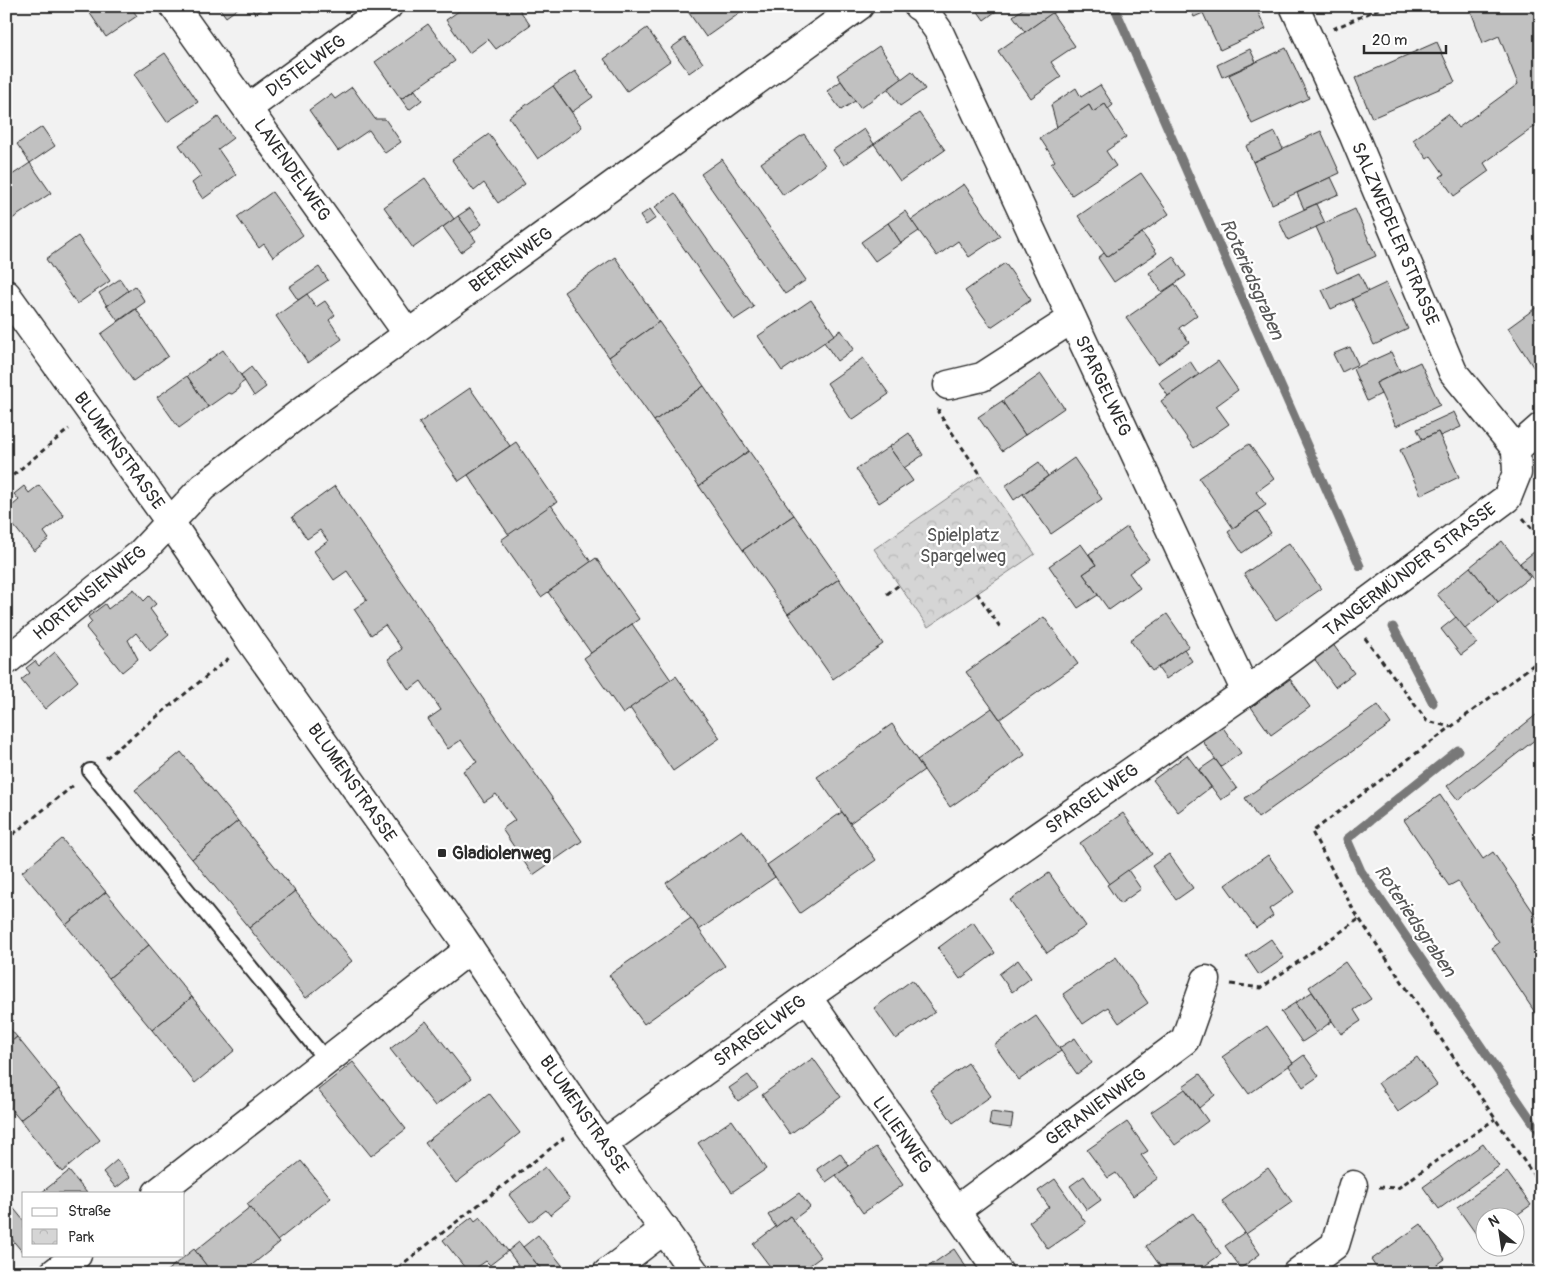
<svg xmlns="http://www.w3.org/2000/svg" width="1547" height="1279" viewBox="0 0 1547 1279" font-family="Pangolin,sans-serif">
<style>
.park{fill:url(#park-crowns);stroke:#808080}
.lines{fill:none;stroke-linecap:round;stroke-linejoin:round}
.stream{stroke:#787878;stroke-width:9}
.building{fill:#c1c1c1;stroke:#2b2b2b}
.service-casing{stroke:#2b2b2b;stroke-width:18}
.minor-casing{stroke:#2b2b2b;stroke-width:31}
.path{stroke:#2b2b2b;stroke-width:3;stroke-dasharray:5 4;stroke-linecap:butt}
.service{stroke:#fff;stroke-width:14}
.minor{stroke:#fff;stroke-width:28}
.poi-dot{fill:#2b2b2b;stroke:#fff;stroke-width:2}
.labels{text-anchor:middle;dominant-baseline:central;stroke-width:4.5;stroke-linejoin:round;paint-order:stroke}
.street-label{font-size:18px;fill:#2b2b2b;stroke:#fff}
.park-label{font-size:18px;fill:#565656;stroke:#fff}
.poi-label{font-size:18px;font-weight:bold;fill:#2b2b2b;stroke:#fff;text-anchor:start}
.water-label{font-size:19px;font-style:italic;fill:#585858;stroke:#fff}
</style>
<defs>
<pattern id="park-crowns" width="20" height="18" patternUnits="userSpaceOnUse" patternTransform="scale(1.25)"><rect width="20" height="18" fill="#d5d5d5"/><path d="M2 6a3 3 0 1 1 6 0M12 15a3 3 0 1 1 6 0" fill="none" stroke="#b7b7b7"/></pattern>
</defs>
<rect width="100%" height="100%" fill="#f2f2f2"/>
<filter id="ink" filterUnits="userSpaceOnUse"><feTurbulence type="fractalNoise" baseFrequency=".02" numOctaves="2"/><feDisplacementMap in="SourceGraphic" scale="10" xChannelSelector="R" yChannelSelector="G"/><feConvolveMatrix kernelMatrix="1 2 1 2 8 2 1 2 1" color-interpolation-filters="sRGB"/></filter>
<g filter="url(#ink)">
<!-- park -->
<path class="park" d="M981 475 1035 554 928 627 874 549Z"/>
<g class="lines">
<!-- stream -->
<g class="stream">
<path d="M1114 6 1360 566"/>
<path d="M1393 627 1433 703"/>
<path d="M1458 750 1347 839 1361 871 1541 1134"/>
</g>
</g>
<!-- building -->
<g class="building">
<path d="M85 6H130L137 16 106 37Z"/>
<path d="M218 6H241L226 17Z"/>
<path d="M250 6H266L255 14Z"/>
<path d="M305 6H319L310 13Z"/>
<path d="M466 6H517L530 25 496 49 488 39 469 53 446 20Z"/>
<path d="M684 6H735L740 13 706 37Z"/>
<path d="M974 6H1003L984 20Z"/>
<path d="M1027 6H1053L1056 11 1025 32 1013 16Z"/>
<path d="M1189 6H1219L1194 17Z"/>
<path d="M1219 6H1255L1266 29 1220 50 1203 13Z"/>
<path d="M1469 6H1541V19L1539 20 1541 25V122L1484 163 1489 171 1454 196 1440 177 1444 174 1431 156 1427 159 1413 140 1448 114 1458 128 1518 84 1499 36 1483 43Z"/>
<path d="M1052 13 1075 46 1051 62 1061 77 1031 98 998 51Z"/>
<path d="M428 24 455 61 401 99 375 62Z"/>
<path d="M647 28 670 61 627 91 604 59Z"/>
<path d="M685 38 703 63 689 73 671 48Z"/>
<path d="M1437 42 1455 82 1372 118 1355 78Z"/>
<path d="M879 46 902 79 860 108 837 75Z"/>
<path d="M1286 48 1309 98 1252 124 1229 75Z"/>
<path d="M1250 49 1256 62 1222 77 1217 65Z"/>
<path d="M165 53 198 102 167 122 134 74Z"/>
<path d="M575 71 593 97 572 112 553 86Z"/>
<path d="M912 71 925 89 900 106 888 89Z"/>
<path d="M841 81 855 101 841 110 827 91Z"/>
<path d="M1100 85 1113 105 1108 109 1105 104 1093 112 1089 105 1057 127 1051 105 1076 88 1081 97Z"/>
<path d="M553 86 582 127 538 159 509 117Z"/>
<path d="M352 87 375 119H385L401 142 385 153 369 130 338 151 309 110 331 94 335 99Z"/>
<path d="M415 90 422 100 409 110 401 99Z"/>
<path d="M1105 104 1126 137 1106 151 1116 166 1072 195 1051 164 1055 161 1040 138 1089 105 1093 112Z"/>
<path d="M919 113 945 150 900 181 874 144Z"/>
<path d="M218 117 233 138 218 149 236 175 203 199 192 183 201 176 179 145Z"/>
<path d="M42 127 55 146 30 163 17 144Z"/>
<path d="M864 129 874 144 844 165 833 150Z"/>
<path d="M1321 131 1340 173 1272 204 1253 162Z"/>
<path d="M1275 132 1283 149 1253 162 1246 146Z"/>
<path d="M489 134 525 184 498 203 484 183 474 191 452 160Z"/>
<path d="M804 134 825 165 783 195 761 163Z"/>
<path d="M722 159 806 280 785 294 701 174Z"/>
<path d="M30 163 51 193 12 219 6 211V179Z"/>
<path d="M1141 173 1169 214 1107 257 1078 216Z"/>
<path d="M1331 177 1339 194 1304 209 1297 193Z"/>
<path d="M425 178 454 219 413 248 384 207Z"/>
<path d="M964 184 1000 236 969 257 958 241 937 256 911 220Z"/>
<path d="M272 192 303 235 273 257 264 244 259 248 237 217Z"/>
<path d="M675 193 754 307 734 320 655 207Z"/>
<path d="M1316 204 1325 223 1288 240 1279 221Z"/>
<path d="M470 208 482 224 470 233 458 216Z"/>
<path d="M650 209 656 218 646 225 640 216Z"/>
<path d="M1355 209 1376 256 1337 273 1316 227Z"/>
<path d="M905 211 919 231 901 243 888 223Z"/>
<path d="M458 216 476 241 461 252 443 227Z"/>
<path d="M888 223 901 243 875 261 861 242Z"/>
<path d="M1142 233 1157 253 1114 282 1098 258 1104 253 1107 257Z"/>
<path d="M78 236 110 281 77 304 46 259Z"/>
<path d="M1173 256 1186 276 1162 292 1149 273Z"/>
<path d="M615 257 659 322 609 357 564 292Z"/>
<path d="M1005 263 1031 300 991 327 965 291Z"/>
<path d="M319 267 328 280 298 300 289 287Z"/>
<path d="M1359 273 1368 292 1331 309 1322 290Z"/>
<path d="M120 279 128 291 107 306 99 293Z"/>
<path d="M1386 283 1408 329 1374 345 1352 299Z"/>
<path d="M1175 284 1197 315 1179 328 1189 342 1158 364 1126 318Z"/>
<path d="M135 286 145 302 118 321 107 306Z"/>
<path d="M307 294 316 307 325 301 335 315 329 320 342 339 308 363 276 316Z"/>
<path d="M811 300 835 335 782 371 758 336Z"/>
<path d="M1541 304V379L1508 328Z"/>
<path d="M136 309 168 356 133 381 101 334Z"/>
<path d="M659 322 704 386 654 421 609 357Z"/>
<path d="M841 330 854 349 837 361 824 342Z"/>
<path d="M1350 347 1358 364 1342 372 1333 354Z"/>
<path d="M223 350 245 381 239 385V389L232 394 228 393 208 407 187 376Z"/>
<path d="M1391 352 1400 371 1376 383 1381 394 1367 401 1353 369Z"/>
<path d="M863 358 889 394 852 420 827 383Z"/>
<path d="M1190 361 1199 375 1168 396 1159 382Z"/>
<path d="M1218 361 1238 390 1216 406 1229 424 1194 448 1161 401Z"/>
<path d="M1420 362 1440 405 1396 426 1376 383Z"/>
<path d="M251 367 266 387 254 396 241 375Z"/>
<path d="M1041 374 1064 408 1025 435 1002 401Z"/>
<path d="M187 376 208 407 179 428 157 397Z"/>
<path d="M704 386 749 451 699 486 654 421Z"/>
<path d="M470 388 510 446 459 481 419 423Z"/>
<path d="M1002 401 1025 435 1002 451 978 417Z"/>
<path d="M1454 412 1461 427 1440 436 1438 432 1422 439 1417 429Z"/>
<path d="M1438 432 1459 477 1421 495 1400 450Z"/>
<path d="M909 433 923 455 904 468 889 447Z"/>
<path d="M516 442 557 502 509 535 468 475Z"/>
<path d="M1249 444 1274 479 1256 492 1266 505 1233 528 1199 478Z"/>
<path d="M889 447 913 481 879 503 856 469Z"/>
<path d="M749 451 794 515 743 550 699 486Z"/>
<path d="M1074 458 1102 499 1051 534 1023 494Z"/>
<path d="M1039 462 1048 476 1014 500 1005 486Z"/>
<path d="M39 485 64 516 44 532 49 539 34 551 6 516V511L19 500 14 494 24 486 29 493Z"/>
<path d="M335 486 582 841 533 875 502 829 515 820 496 794 484 802 463 771 477 762 461 740 448 749 428 719 441 710 421 681 409 690 388 659 402 649 385 625 371 635 354 609 367 600 347 571 334 580 314 551 328 541 320 530 307 539 292 517Z"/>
<path d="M551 505 591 562 541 597 501 540Z"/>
<path d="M1257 511 1271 533 1242 553 1228 532Z"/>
<path d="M794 515 839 579 788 614 743 550Z"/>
<path d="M1127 527 1149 559 1129 573 1140 588 1109 610 1083 574 1096 565 1089 554Z"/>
<path d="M1502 541 1530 577 1498 602 1470 567Z"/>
<path d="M1289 543 1321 589 1276 620 1244 574Z"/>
<path d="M1081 544 1096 565 1083 574 1098 595 1078 608 1049 566Z"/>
<path d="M1534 552 1541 561V589L1520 563Z"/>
<path d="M596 558 639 619 591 653 548 592Z"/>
<path d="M1470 567 1498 602 1465 629 1437 594Z"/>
<path d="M839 579 883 644 833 679 788 614Z"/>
<path d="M134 589 144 601 149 596 156 604 150 609 169 635 150 651 136 633 128 640 138 659 122 672 86 628 92 622 88 617 105 604 108 609Z"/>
<path d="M1167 614 1189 646 1152 671 1130 640Z"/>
<path d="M1044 617 1078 664 1000 719 966 672Z"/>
<path d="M1456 617 1477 643 1461 655 1441 629Z"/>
<path d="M632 624 671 680 623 714 584 658Z"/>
<path d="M1332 643 1354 673 1335 687 1313 657Z"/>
<path d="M1184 649 1192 661 1166 679 1158 668Z"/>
<path d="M55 652 78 681 45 709 21 680 30 673 26 668 35 661 39 666Z"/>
<path d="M676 676 720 738 673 771 630 708Z"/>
<path d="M1290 679 1310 707 1271 735 1251 707Z"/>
<path d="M1378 705 1391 724 1258 818 1245 798Z"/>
<path d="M992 708 1025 755 950 807 917 760Z"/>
<path d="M1541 711V735L1458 800 1447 786Z"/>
<path d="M1219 722 1241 753 1221 767 1199 736Z"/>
<path d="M892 724 924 770 850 823 817 777Z"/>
<path d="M181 752 238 821 192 859 135 790Z"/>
<path d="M1187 755 1211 787 1178 812 1153 780Z"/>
<path d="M1215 759 1237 789 1221 800 1199 770Z"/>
<path d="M1440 795 1483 859 1493 852 1540 922 1533 927 1541 938V1015L1538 1017 1492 948 1499 943 1458 881 1449 886 1404 820Z"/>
<path d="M842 812 876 860 800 913 767 865Z"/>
<path d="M1123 813 1152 854 1109 884 1080 843Z"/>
<path d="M238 821 295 891 249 928 192 859Z"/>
<path d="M742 830 775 877 699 930 666 883Z"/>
<path d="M62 839 106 892 66 925 22 872Z"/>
<path d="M1169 854 1193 888 1176 900 1152 866Z"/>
<path d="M1268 855 1294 892 1269 909 1273 916 1256 928 1225 885Z"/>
<path d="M1128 870 1141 889 1120 904 1107 885Z"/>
<path d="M1049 873 1086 926 1047 953 1010 900Z"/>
<path d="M295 891 352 961 306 998 249 928Z"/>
<path d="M106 892 149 945 109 978 66 925Z"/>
<path d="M691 918 725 966 644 1024 609 975Z"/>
<path d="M973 922 995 953 960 979 938 948Z"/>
<path d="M1271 939 1284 958 1259 975 1246 956Z"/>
<path d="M149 945 192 997 152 1030 109 978Z"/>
<path d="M1116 957 1148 1003 1119 1023 1108 1007 1083 1024 1063 994Z"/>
<path d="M1018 960 1031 978 1012 992 999 974Z"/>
<path d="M1345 962 1371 999 1354 1010 1361 1021 1341 1034 1309 987Z"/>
<path d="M912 980 935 1012 896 1039 874 1008Z"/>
<path d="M1312 992 1332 1021 1316 1033 1295 1003Z"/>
<path d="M192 997 235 1050 195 1083 152 1030Z"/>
<path d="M1295 1003 1316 1033 1302 1042 1281 1012Z"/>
<path d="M1036 1016 1061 1051 1019 1080 994 1045Z"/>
<path d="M426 1021 471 1079 435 1106 390 1049Z"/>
<path d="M6 1024 17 1037 6 1046Z"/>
<path d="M1267 1026 1293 1063 1249 1094 1222 1057Z"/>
<path d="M17 1037 59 1089 20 1120 6 1103V1046Z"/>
<path d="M1075 1038 1092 1063 1077 1074 1059 1048Z"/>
<path d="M1304 1055 1319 1076 1303 1087 1289 1066Z"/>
<path d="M1417 1057 1437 1085 1398 1112 1378 1083Z"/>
<path d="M813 1058 841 1097 790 1134 762 1095Z"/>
<path d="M353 1062 406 1129 371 1156 318 1090Z"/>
<path d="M968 1063 991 1096 953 1123 930 1090Z"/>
<path d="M1200 1074 1215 1095 1199 1108 1183 1086Z"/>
<path d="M748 1075 758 1088 738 1101 729 1088Z"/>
<path d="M59 1089 100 1140 62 1172 20 1120Z"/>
<path d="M1185 1089 1208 1121 1175 1145 1151 1112Z"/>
<path d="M489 1093 520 1133 456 1183 425 1143Z"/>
<path d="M991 1112 1013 1115 1011 1128 989 1125Z"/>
<path d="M732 1120 766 1169 732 1192 698 1143Z"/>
<path d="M1127 1122 1148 1151 1141 1155 1158 1178 1133 1196 1116 1173 1108 1178 1087 1150Z"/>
<path d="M1483 1144 1499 1166 1439 1209 1423 1187Z"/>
<path d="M876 1147 903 1185 863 1213 836 1175Z"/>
<path d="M840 1153 849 1166 826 1182 817 1169Z"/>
<path d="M117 1160 130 1177 116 1188 103 1172Z"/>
<path d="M301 1161 331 1198 277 1241 247 1204Z"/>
<path d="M545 1167 570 1199 550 1215 546 1210 530 1222 509 1195Z"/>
<path d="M1268 1168 1292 1202 1246 1234 1222 1201Z"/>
<path d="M69 1171 87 1193H41Z"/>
<path d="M1507 1172 1531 1205 1514 1217 1484 1216V1238L1481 1241 1457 1207Z"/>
<path d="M1084 1176 1101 1200 1087 1210 1070 1186Z"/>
<path d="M1055 1179 1086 1223 1048 1249 1029 1222 1049 1207 1038 1191Z"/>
<path d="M799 1193 810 1207 793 1220 790 1216 776 1227 768 1215Z"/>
<path d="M6 1199 24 1221V1254L6 1232Z"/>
<path d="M250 1207 279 1243 242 1273H212L195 1251Z"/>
<path d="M1193 1213 1221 1254 1195 1273H1165L1146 1246Z"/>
<path d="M790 1216 821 1257 799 1273H775L753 1244Z"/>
<path d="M472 1217 475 1221 480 1217 508 1251 490 1265 486 1261 469 1273 443 1240Z"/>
<path d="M1421 1224 1445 1259 1426 1273H1380L1371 1260Z"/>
<path d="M1245 1232 1260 1254 1241 1268 1225 1246Z"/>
<path d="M538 1235 562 1265 553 1273H544L523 1247Z"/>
<path d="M519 1242 523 1247 544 1273H524L508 1251Z"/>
<path d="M194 1249 212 1273H164Z"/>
<path d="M954 1249 970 1273H928L925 1269Z"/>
</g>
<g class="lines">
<defs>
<path id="service" d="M90 771 326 1060"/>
<g id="minor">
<path d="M174 6 408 334"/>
<path d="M1294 6 1354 136 1453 372 1516 449"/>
<path d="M248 108 388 6"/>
<path d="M6 294 170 522 250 640 462 937 586 1121 695 1273"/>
<path d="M948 385 982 377 1072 319"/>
<path d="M6 661 139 555 203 487 301 412 859 6"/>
<path d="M1246 692 1507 498 1517 473 1516 449 1541 427"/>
<path d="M807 997 999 1273"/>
<path d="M603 1144 807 997 1246 692 938 30 923 9 918 6"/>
<path d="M157 1193 470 949"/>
<path d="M955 1211 1185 1040 1206 980"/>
<path d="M54 1273 77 1255"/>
<path d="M607 1273 665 1229"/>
<path d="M1297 1273 1335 1245 1353 1185"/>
</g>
</defs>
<!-- service casing -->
<use href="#service" class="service-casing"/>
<!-- minor casing -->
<use href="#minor" class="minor-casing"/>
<!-- path -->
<g class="path">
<path d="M1333 29 1385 6"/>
<path d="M939 409 938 412 981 475"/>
<path d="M6 481 69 429"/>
<path d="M1523 518 1541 539"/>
<path d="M977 593 1000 627"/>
<path d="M887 594 899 585"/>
<path d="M1365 638 1427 721 1451 727"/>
<path d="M1541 659 1312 832 1354 911 1541 1186"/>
<path d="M106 758 229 658"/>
<path d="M6 840 74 785"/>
<path d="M1231 984 1261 988 1359 919"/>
<path d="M1379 1187 1398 1188 1495 1119"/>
<path d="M391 1273 564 1138"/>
</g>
<!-- service -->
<use href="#service" class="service"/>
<!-- minor -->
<use href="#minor" class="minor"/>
</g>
</g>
<!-- markers -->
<rect class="poi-dot" x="437" y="848" width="10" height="10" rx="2.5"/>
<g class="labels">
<!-- street labels -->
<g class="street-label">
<text transform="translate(306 66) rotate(-36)">DISTELWEG</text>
<text transform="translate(292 170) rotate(55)">LAVENDELWEG</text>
<text transform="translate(1395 234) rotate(67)">SALZWEDELER STRASSE</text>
<text transform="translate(511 260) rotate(-36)">BEERENWEG</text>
<text transform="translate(1103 386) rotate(65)">SPARGELWEG</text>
<text transform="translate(119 451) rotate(54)">BLUMENSTRASSE</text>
<text transform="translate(1410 570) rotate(-37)">TANGERMÜNDER STRASSE</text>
<text transform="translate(90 593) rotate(-39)">HORTENSIENWEG</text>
<text transform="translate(352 783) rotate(55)">BLUMENSTRASSE</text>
<text transform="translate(1092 799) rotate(-35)">SPARGELWEG</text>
<text transform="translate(760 1031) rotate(-36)">SPARGELWEG</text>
<text transform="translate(1096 1107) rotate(-36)">GERANIENWEG</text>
<text transform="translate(584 1115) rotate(55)">BLUMENSTRASSE</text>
<text transform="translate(902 1135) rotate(55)">LILIENWEG</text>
</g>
<!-- park labels -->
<g class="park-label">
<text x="963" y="535">Spielplatz<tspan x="963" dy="21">Spargelweg</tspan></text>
</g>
<!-- poi labels -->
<g class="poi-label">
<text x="452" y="853">Gladiolenweg</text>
</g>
<!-- water labels -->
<g class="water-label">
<text transform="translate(1252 279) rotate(66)">Roteriedsgraben</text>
<text transform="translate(1415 921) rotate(56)">Roteriedsgraben</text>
</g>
</g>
<!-- margin -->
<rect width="1547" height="1279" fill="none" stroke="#fff" stroke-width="25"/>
<rect x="12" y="12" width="1522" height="1254" fill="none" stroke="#2b2b2b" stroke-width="2" filter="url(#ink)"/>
<!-- legend -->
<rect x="22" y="1192" width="162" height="65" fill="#ffffff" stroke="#aaaaaa"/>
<rect x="32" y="1208" width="25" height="8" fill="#ffffff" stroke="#aaaaaa"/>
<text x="68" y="1216" font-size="15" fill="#2b2b2b">Straße</text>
<rect x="32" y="1229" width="25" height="15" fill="url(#park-crowns)" stroke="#aaaaaa"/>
<text x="68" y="1242" font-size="15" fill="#2b2b2b">Park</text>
<!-- north arrow -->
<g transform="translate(1500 1232) rotate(330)"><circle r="24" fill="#ffffff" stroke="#aaaaaa"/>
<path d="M0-4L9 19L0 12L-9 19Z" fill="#2b2b2b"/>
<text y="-8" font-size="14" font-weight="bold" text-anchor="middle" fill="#2b2b2b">N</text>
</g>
<!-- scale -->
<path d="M1364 45v8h82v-8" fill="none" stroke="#2b2b2b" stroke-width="2.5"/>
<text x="1372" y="45" font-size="15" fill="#2b2b2b" stroke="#ffffff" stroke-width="4" paint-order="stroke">20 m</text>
</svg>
